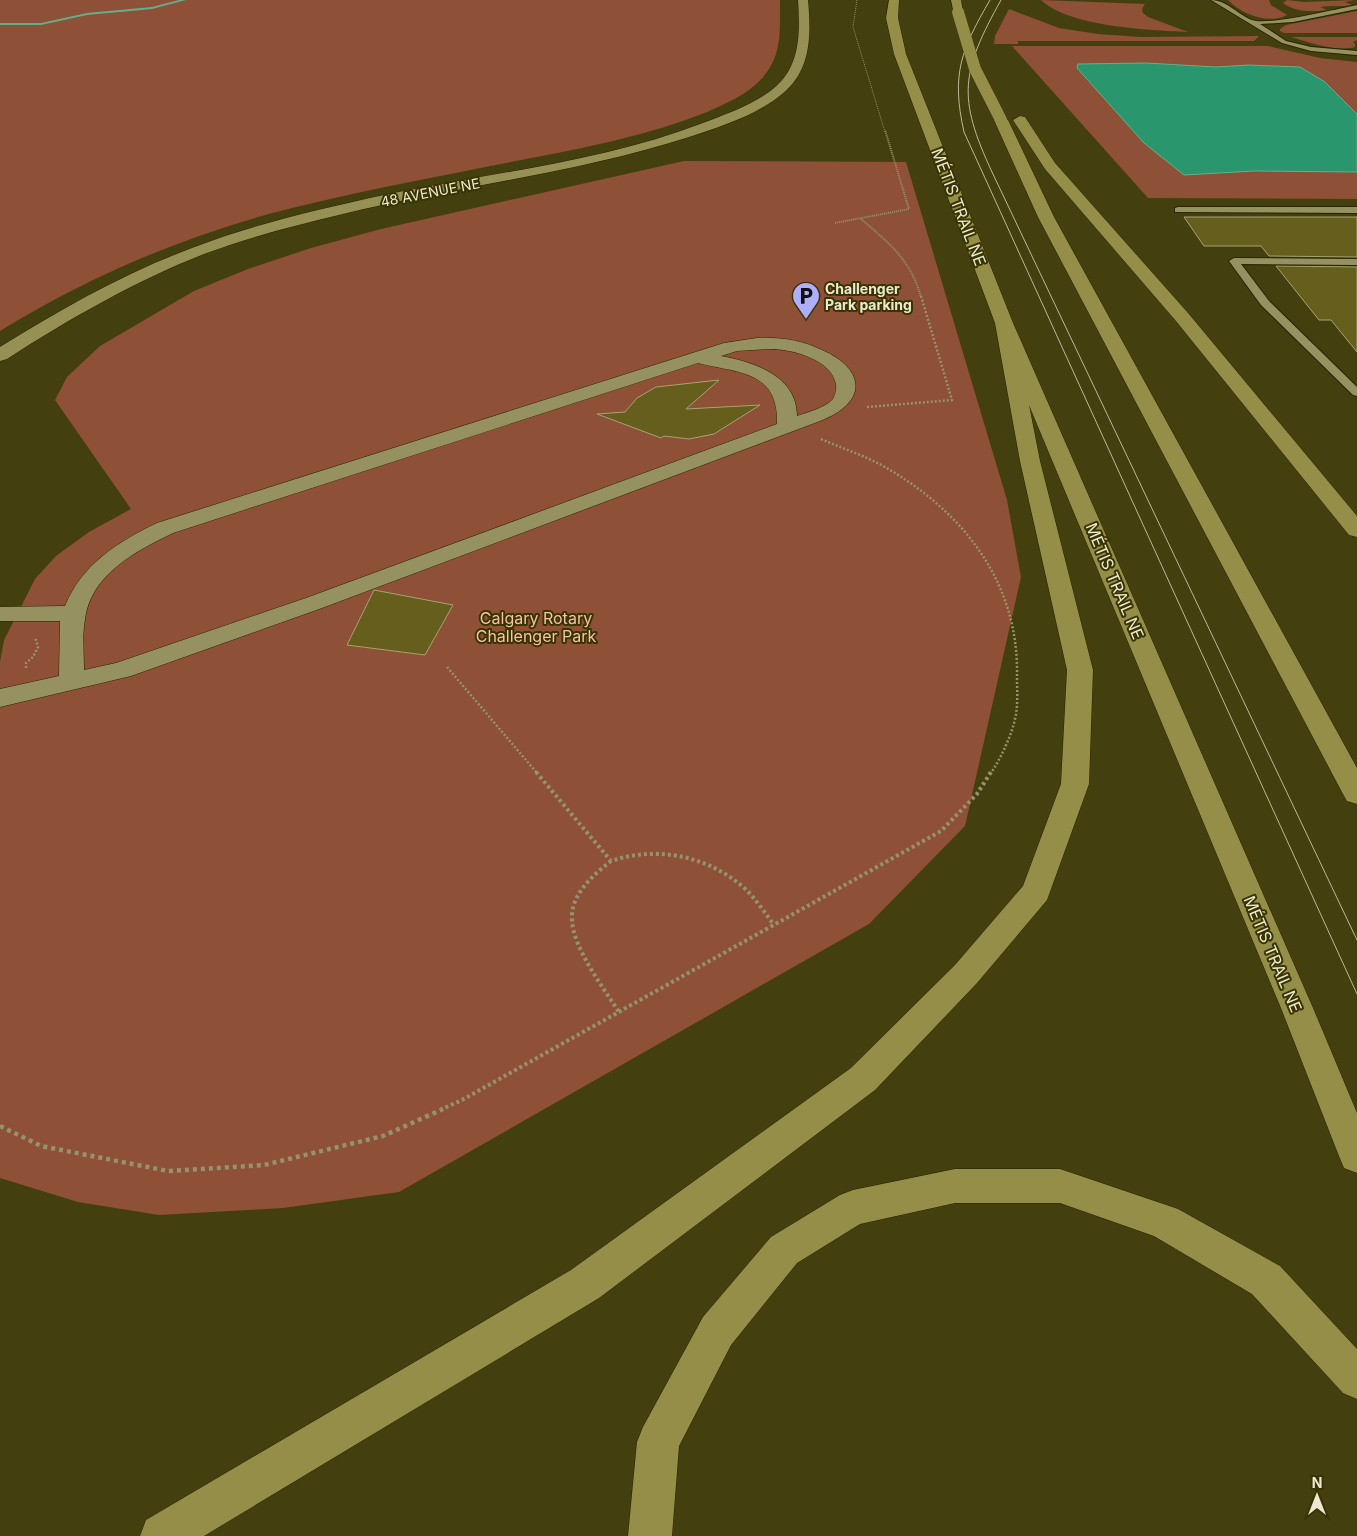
<svg xmlns="http://www.w3.org/2000/svg" width="1357" height="1536" viewBox="0 0 1357 1536" font-family="Inter,sans-serif">
<style>
.green{fill:#8e5036}
.water{fill:#2a966d;stroke:#64af8b}
.lines{fill:none;stroke-linecap:round;stroke-linejoin:round}
.stream{fill:#64af8b;fill-rule:evenodd}
.building{fill:#655e1c;stroke:#a7a372}
.lane-casing{stroke:#292501;stroke-width:2}
.street-casing{stroke:#292501;stroke-width:1}
.secondary-casing{stroke:#292501;stroke-width:1}
.primary-casing{stroke:#292501;stroke-width:1}
.path-far4{stroke:#96926d;stroke-width:1;stroke-dasharray:1 1;stroke-linecap:butt}
.path-far3{stroke:#96926d;stroke-width:2;stroke-dasharray:1 1;stroke-linecap:butt}
.path-far2{stroke:#96926d;stroke-width:2.5;stroke-dasharray:2 2;stroke-linecap:butt}
.path-far1{stroke:#96926d;stroke-width:4;stroke-dasharray:3 3;stroke-linecap:butt}
.path{stroke:#96926d;stroke-width:4.5;stroke-dasharray:4 4;stroke-linecap:butt}
.lane{fill:#969161;fill-rule:evenodd}
.street{fill:#969161;fill-rule:evenodd}
.secondary{fill:#969055;fill-rule:evenodd}
.primary{fill:#958e48;fill-rule:evenodd}
.tram{stroke:#bbb999;stroke-width:1}
.primary-bridge-casing{stroke:#292501;stroke-width:12;stroke-linecap:butt}
.primary-bridge{stroke:#958e48;stroke-width:12}
.labels{text-anchor:middle;dominant-baseline:central;stroke-width:4;stroke-linejoin:round;paint-order:stroke}
.far-street-label{font-size:14px;fill:#ecead1;stroke:#393401}
.far-poi-label{font-size:14px;font-weight:bold;fill:#ecead1;stroke:#393401;text-anchor:start}
.street-label{font-size:16px;fill:#ecead1;stroke:#393401}
.park-label{font-size:16px;fill:#f7c1ab;stroke:#393401}
</style>
<rect width="100%" height="100%" fill="#443f0e"/>
<!-- green -->
<g class="green">
<path d="M0 0H780C780 35 783 61 754 86 741 97 723 105 707 112 647 136 584 148 521 160 442 176 362 190 284 210 183 236 88 277 0 331Z"/>
<path d="M1041 0 1145 4 1142 9 1143 13 1148 17 1188 32C1149 30 1069 27 1041 0Z"/>
<path d="M1228 0H1269L1271 5 1287 15C1268 25 1241 14 1228 0Z"/>
<path d="M1287 0 1304 2 1355 0 1345 2 1352 5C1341 7 1331 5 1320 7L1327 10C1313 12 1294 12 1283 3Z"/>
<path d="M1009 9 1059 28 1098 34 1141 37 1259 36 1254 41H1018V44H994L995 36Z"/>
<path d="M1357 11V33H1284L1280 31V29L1286 25Z"/>
<path d="M1291 37H1357V40L1353 42 1355 44V47C1336 52 1310 43 1291 37Z"/>
<path d="M1012 46H1268L1320 58 1357 62V199L1148 198Z"/>
<path d="M684 161 906 162 1007 500 1021 577 965 826 869 924 399 1192 283 1208 159 1215 78 1202 0 1178V662L4 640 35 579 56 556 89 532 131 509 55 400 67 377 100 346 194 291 248 269 311 248 381 229Z"/>
</g>
<!-- water -->
<path class="water" d="M1146 63 1216 67 1248 65 1300 67 1325 82 1357 114V172L1254 171 1184 175 1144 143 1077 68 1078 64Z"/>
<g class="lines">
<!-- stream -->
<path class="stream" d="M179 0H186L152 9 87 15 41 25H0V23H41L87 13 152 7Z"/>
</g>
<!-- building -->
<g class="building">
<path d="M1184 217H1357V257L1269 256 1261 246H1204Z"/>
<path d="M1276 266 1357 267V352L1331 320H1319Z"/>
<path d="M719 380 686 409 760 405 714 434 689 439 664 436 661 438 597 414 625 412 637 398 656 387Z"/>
<path d="M374 590 453 605 425 655 347 645Z"/>
</g>
<g class="lines">
<defs>
<g id="lane">
<path d="M1211 0C1227 0 1238 15 1252 20 1268 26 1337 9 1357 5V9L1293 22 1260 24 1286 41 1311 47 1357 51V55L1311 51 1282 43Z"/>
<path d="M1178 207H1357V213L1175 212V208Z"/>
<path d="M1234 258 1357 259V265L1241 264 1269 301 1357 387V396L1353 395 1261 305 1229 261Z"/>
</g>
<path id="street" d="M757 338C780 337 801 340 822 350 867 370 867 403 820 421L322 608 131 676 0 707V689L59 676 60 621H0V607L65 606C82 564 118 542 157 523L724 343ZM770 349C792 349 831 359 836 384 837 389 835 395 833 399 825 408 808 412 797 416 797 376 754 362 721 356L737 351ZM698 363C737 373 779 370 777 424L306 598 116 663 84 670C84 653 82 636 85 619 91 574 136 551 173 533Z"/>
<path id="secondary" d="M798 0H808C811 34 812 70 782 94 757 115 720 127 689 137 577 173 458 186 343 214 297 225 249 237 204 254 135 281 69 319 7 359L0 361V347C61 309 125 273 192 248 254 224 320 209 384 195 490 173 601 162 703 123 726 114 753 105 773 89 801 67 800 32 798 0Z"/>
<g id="primary">
<path d="M889 0H899L898 18 906 54 1013 323 1313 1008 1357 1113V1173L1344 1168 1339 1156 1281 1008 1029 405 1040 461 1093 670 1089 784 1047 900 977 983 875 1090 599 1298 204 1536H140L146 1520 571 1270 851 1068 955 965 1023 886 1061 784 1067 670 1020 461 995 323 894 54 886 18Z"/>
<path d="M951 0H961L963 12 962 14H954Z"/>
<path d="M1001 116 1008 120 1054 217 1357 768V804L1347 801 1343 794 1038 217 994 120Z"/>
<path d="M1020 116 1025 117 1055 163 1188 313 1357 516V537L1349 535 1176 321 1045 169 1013 120Z"/>
<path d="M955 1169H1060L1178 1209 1280 1266 1357 1349V1399L1343 1393 1252 1294 1154 1236 1060 1203H955L860 1224 797 1263 731 1345 679 1446 672 1536H628L637 1442 643 1427 703 1317 771 1237 840 1195 853 1190Z"/>
</g>
</defs>
<!-- lane casing -->
<use href="#lane" class="lane-casing"/>
<!-- street casing -->
<use href="#street" class="street-casing"/>
<!-- secondary casing -->
<use href="#secondary" class="secondary-casing"/>
<!-- primary casing -->
<use href="#primary" class="primary-casing"/>
<!-- path-far4 -->
<path class="path-far4" d="M857 0 853 27 885 132"/>
<!-- path-far3 -->
<g class="path-far3">
<path d="M861 219C890 244 910 259 921 297"/>
<path d="M835 223 909 209 885 130"/>
</g>
<!-- path-far2 -->
<g class="path-far2">
<path d="M867 407 952 400 921 296"/>
<path d="M821 439C844 449 869 457 890 470 966 515 1019 585 1017 676 1017 689 1018 702 1016 714 1013 733 1001 758 991 773"/>
<path d="M447 667 537 773"/>
<path d="M26 668V663L33 657 38 647 35 637"/>
</g>
<!-- path-far1 -->
<g class="path-far1">
<path d="M536 772 611 861C656 846 705 855 742 886 755 897 764 912 774 925"/>
<path d="M611 861C593 875 570 895 572 920 573 948 604 989 619 1012"/>
<path d="M440 1110 462 1100 941 831 977 794 991 772"/>
</g>
<!-- path -->
<path class="path" d="M0 1126 41 1146 168 1171 264 1165 383 1136 443 1109"/>
<!-- lane -->
<use href="#lane" class="lane"/>
<!-- street -->
<use href="#street" class="street"/>
<!-- secondary -->
<use href="#secondary" class="secondary"/>
<!-- primary -->
<use href="#primary" class="primary"/>
<!-- tram -->
<g class="tram">
<path d="M990 0C961 50 951 74 964 132L1357 994"/>
<path d="M1001 0C961 72 957 97 992 172L1357 940"/>
</g>
<defs>
<path id="primary-bridge" d="M958 12 975 69 1001 120"/>
</defs>
<!-- primary-bridge casing -->
<use href="#primary-bridge" class="primary-bridge-casing"/>
<!-- primary-bridge -->
<use href="#primary-bridge" class="primary-bridge"/>
</g>
<!-- icons -->
<defs>
<symbol id="parking-pin" viewBox="-11 -11 22 30"><path d="M0 17L-7.5 6A9.5 9.5 0 1 1 7.5 6Z" fill="#aeaefb" stroke="#393401"/><path d="M-3.5-5.5H1a3.5 3.5 0 0 1 0 7H-1V5.5H-3.5ZM-1-3.4V-.6H.8a1.4 1.4 0 0 0 0-2.8Z" fill="#111"/></symbol>
</defs>
<g fill-rule="evenodd">
<use href="#parking-pin" x="790" y="280" width="32" height="43"/>
</g>
<g class="labels">
<!-- far-street labels -->
<g class="far-street-label">
<text transform="translate(430 192) rotate(-11)">48 AVENUE NE</text>
</g>
<!-- far-poi labels -->
<g class="far-poi-label">
<text x="825" y="288">Challenger<tspan x="825" dy="16">Park parking</tspan></text>
</g>
<!-- street labels -->
<g class="street-label">
<text transform="translate(959 207) rotate(69)">MÉTIS TRAIL NE</text>
<text transform="translate(1115 581) rotate(67)">MÉTIS TRAIL NE</text>
<text transform="translate(1273 954) rotate(67)">MÉTIS TRAIL NE</text>
</g>
<!-- park labels -->
<g class="park-label">
<text x="536" y="618">Calgary Rotary<tspan x="536" dy="18">Challenger Park</tspan></text>
</g>
</g>
<!-- north arrow -->
<g transform="translate(1317 1496)" stroke="#393401" stroke-width="4" paint-order="stroke">
<path d="M0-4L9 19L0 12L-9 19Z" fill="#ecead1"/>
<text y="-8" font-size="14" font-weight="bold" text-anchor="middle" fill="#ecead1">N</text>
</g>
</svg>
